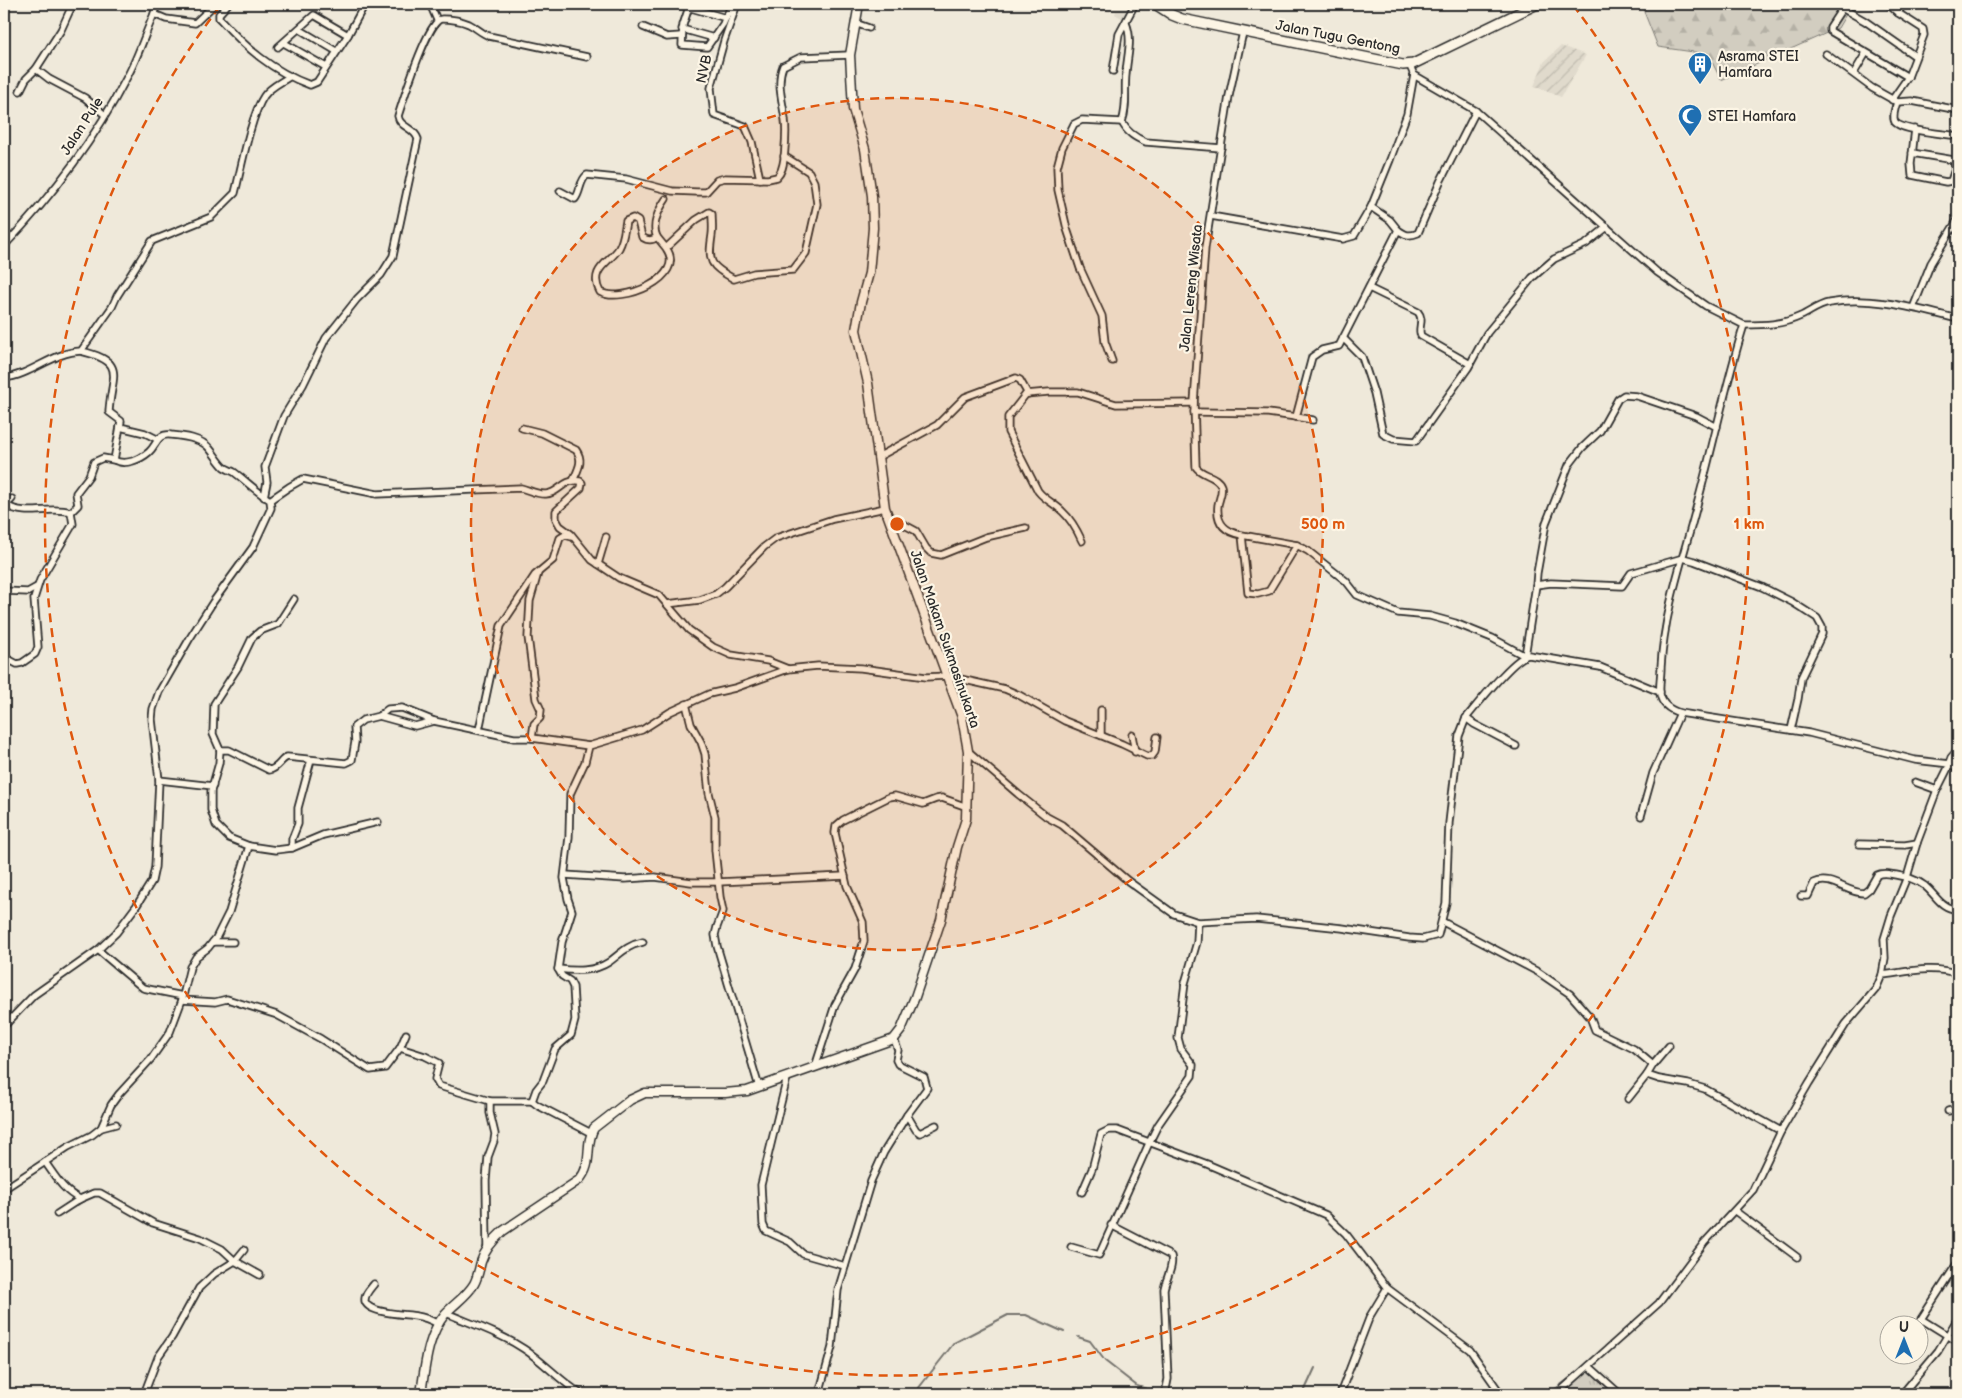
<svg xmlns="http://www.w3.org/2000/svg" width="1962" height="1398" viewBox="0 0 1962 1398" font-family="'Balsamiq Sans',sans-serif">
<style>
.built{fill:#e0dacc}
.industrial{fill:url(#industrial-furrows)}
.grass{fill:url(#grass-tufts);stroke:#7e7c76}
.forest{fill:url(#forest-firs);stroke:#7e7c76}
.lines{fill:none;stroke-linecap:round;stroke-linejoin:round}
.stream{stroke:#75736d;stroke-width:2}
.minor-casing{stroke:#2b2b2b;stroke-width:9}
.tertiary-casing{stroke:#2b2b2b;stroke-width:11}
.secondary-casing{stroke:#2b2b2b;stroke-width:12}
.minor{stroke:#fcf5e5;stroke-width:5.5}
.tertiary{stroke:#fcf5e5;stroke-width:8}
.secondary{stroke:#fcf5e5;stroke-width:9}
.ring{fill:none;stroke:#df570e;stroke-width:2.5;stroke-dasharray:9 6}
.labels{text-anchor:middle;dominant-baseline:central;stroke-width:4.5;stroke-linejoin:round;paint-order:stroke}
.street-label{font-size:14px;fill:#2b2b2b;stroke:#fcf5e5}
.poi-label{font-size:14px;fill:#2b2b2b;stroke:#fcf5e5;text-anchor:start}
.centre{fill:#df570e;stroke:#fcf5e5;stroke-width:2.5}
.ring-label{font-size:15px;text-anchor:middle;font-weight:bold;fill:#df570e;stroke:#fcf5e5;stroke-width:4.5;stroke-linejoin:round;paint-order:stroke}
</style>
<defs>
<pattern id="industrial-furrows" width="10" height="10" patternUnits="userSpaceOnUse" patternTransform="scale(1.25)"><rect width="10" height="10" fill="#e0dacc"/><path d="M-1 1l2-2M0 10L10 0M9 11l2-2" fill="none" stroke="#c0bbaf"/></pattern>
<pattern id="grass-tufts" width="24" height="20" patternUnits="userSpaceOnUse" patternTransform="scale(1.25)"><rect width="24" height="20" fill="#d2cdc0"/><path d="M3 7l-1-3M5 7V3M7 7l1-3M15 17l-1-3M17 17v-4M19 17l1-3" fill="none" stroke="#b4b0a5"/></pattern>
<pattern id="forest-firs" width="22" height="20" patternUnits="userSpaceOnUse" patternTransform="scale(1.25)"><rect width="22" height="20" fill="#d2cdc0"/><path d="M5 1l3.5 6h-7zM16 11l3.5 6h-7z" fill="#b4b0a5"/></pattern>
</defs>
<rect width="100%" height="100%" fill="#efe9da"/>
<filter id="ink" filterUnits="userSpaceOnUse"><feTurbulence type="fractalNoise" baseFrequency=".02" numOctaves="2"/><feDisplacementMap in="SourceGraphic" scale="10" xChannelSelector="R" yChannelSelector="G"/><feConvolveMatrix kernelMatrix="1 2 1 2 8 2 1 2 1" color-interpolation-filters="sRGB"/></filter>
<g filter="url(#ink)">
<!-- built -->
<path class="built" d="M1096 4H1133L1125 20 1115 14 1116 11 1111 9 1110 12 1095 5Z"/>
<!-- industrial -->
<path class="industrial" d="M1561 46 1586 55 1561 97 1534 86 1544 62Z"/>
<!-- grass -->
<path class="grass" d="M1586 1365 1622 1394H1547L1549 1393Z"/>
<!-- forest -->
<path class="forest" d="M1641 4H1852L1838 28 1721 80 1708 54 1658 47Z"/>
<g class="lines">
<!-- stream -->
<g class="stream">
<path d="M1078 1337 1090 1341 1105 1361 1137 1386 1163 1394"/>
<path d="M914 1394 954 1343 1008 1315H1026L1064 1332"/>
<path d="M1303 1394 1315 1368"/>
</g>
<defs>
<g id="minor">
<path d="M228 4 219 14V18C246 48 272 71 310 85L317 82 348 35 365 4"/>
<path d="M430 4 437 20"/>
<path d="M677 4 726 18"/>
<path d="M737 4 724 41 711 88 714 115 745 126 752 142 760 179"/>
<path d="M1845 4 1830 27V31L1908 77"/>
<path d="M1888 4 1898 13"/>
<path d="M689 7 683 25 682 45 707 47 723 24 732 4"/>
<path d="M71 8 61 30 36 69 49 79 85 98 105 115"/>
<path d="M1842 8 1865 21 1915 56"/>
<path d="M154 14 166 19 195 23 215 4"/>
<path d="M855 23 869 28"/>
<path d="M1126 23C1133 40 1127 56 1126 74 1124 91 1128 106 1122 122 1127 133 1136 138 1146 142L1221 148"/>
<path d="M643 27 667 37 681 36"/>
<path d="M299 29 336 51"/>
<path d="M682 29 714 38"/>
<path d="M284 43 326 67"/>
<path d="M278 47 314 15 348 35"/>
<path d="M1826 54 1872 88 1897 102 1912 101 1958 110"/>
<path d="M1409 64 1414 75 1476 111 1657 272 1706 306 1744 325C1726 383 1714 442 1698 501 1684 556 1664 610 1661 667 1661 676 1659 685 1660 694 1662 705 1670 710 1680 713L1809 733 1915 760 1950 764 1937 790 1917 843 1907 877 1891 916 1884 939 1885 958 1882 975 1876 989 1846 1024 1809 1083 1781 1131 1753 1190 1704 1243 1659 1303 1557 1394"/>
<path d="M1113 71 1119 34 1135 4"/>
<path d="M1854 73 1866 53"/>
<path d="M20 91 26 79 36 69"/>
<path d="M1892 100 1908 77 1924 35 1923 29 1898 13 1903 4"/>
<path d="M1897 102C1895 108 1892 117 1895 122 1902 131 1946 134 1958 136"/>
<path d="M1912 153 1954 160 1955 169 1951 181 1946 182 1912 175 1911 164 1915 129"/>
<path d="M560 191 575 199C581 192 579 181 587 175L626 179 672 191 697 192H706L717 180 725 178 768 179 777 177C782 172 783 166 784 159 785 146 787 133 785 120 783 102 776 83 783 66L801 57 850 55"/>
<path d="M1371 207 1390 220 1398 230"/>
<path d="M1211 216 1343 239 1354 236 1371 207 1390 160 1407 114 1414 75"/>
<path d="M657 237C651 225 659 209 666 199"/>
<path d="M4 246C52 196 95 139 127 77 138 57 145 34 154 14L156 4"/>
<path d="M666 248 657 237C652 241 648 241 642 237L638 221 633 218 626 221C624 231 624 239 619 248 610 263 588 269 600 292 621 304 688 278 666 248L696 220 709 212 712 214C712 221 713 228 712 235 708 262 709 265 734 279L754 273 793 270 806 253 817 204 814 182 809 172 784 156"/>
<path d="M1369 288 1418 312C1425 320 1417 328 1421 336L1470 364"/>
<path d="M1913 308 1931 263 1958 219"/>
<path d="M1744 325C1764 325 1782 325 1801 316 1810 312 1818 305 1829 303 1871 295 1918 309 1958 319"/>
<path d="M1343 338 1362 357 1374 393 1383 434 1393 439 1416 441 1468 368 1487 333 1532 278 1554 259 1586 244 1607 227"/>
<path d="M1112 361 1105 342 1102 316 1080 268 1067 229 1058 190 1057 167 1062 148 1074 124 1082 120 1122 122"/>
<path d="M4 378C32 375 53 352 81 351L112 307 117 296 152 241 211 217 235 193C241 169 251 115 264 96 270 87 280 83 289 77"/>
<path d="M1194 412 1268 413 1296 417 1312 357 1322 350 1339 346 1398 230C1405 235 1409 237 1418 233L1440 182 1476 111"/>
<path d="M1296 417 1313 420"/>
<path d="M120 427 145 433 157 439"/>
<path d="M522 428 542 433 576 450C584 461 578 469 573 481"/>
<path d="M878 457 937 425 965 397 1016 378 1020 380 1028 394"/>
<path d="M264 497 267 482 265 467 284 416 303 385 326 338 357 299 381 275 393 256 418 139C414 127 400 128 398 116 403 101 428 19 442 19 450 19 462 21 469 24 477 28 481 33 489 36L587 57"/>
<path d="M270 500 289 487 303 479 377 494 521 488C529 490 538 495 546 494 560 493 562 479 580 481L582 483 581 488 556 511V519L560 526 571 534 592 560 619 578 659 595 689 630 713 647 731 655 768 661 788 669 818 666 861 668 926 677 947 676 1005 689 1019 695 1065 721 1122 744 1147 756H1152L1155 752 1157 737"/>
<path d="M6 505C27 518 49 505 71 512L78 505 76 493 89 476 94 462 103 458 114 460 121 421 109 412C111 375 128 362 81 351"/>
<path d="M4 507 12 499"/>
<path d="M888 516 916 531 926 548 931 553 941 555 986 537 1026 528"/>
<path d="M1242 535 1248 593 1258 594 1269 591 1297 545 1242 535C1225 532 1216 523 1218 505 1219 499 1223 492 1221 486 1217 475 1202 476 1196 467L1194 403 1205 248 1229 96 1243 32"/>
<path d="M1082 541C1077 530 1071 519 1062 511 1054 503 1045 500 1038 491L1008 432V417L1026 394 1049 392H1078L1116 404 1194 403"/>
<path d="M1297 545 1308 551 1337 574 1346 581 1357 595 1398 613 1430 616 1455 623 1492 638 1525 656 1536 585 1537 573 1546 523 1569 465 1582 448 1600 431 1618 399 1624 395 1637 396 1696 416 1717 427"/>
<path d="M598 564 606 537"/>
<path d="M1536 585 1551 583 1622 586 1631 573 1683 558 1694 561 1762 587 1792 602 1817 618 1822 627V634L1801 678 1798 699 1791 730"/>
<path d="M4 591 28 592 37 587"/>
<path d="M667 604 700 600 716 594 725 587 764 547 776 538 833 519 885 508"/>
<path d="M4 657 17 664 22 663 35 654 38 647 34 599 40 580 73 524 71 512"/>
<path d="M686 704 691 724 701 742 705 754 709 793 715 817V850L720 897 723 911 717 927 715 935 717 946 759 1087"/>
<path d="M1101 710V735"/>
<path d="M379 716 388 709 402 708 434 721 514 738H532L589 746"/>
<path d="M1466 718 1474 724 1516 746"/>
<path d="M479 730 501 626 535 575 553 560 560 538 565 535 572 537"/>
<path d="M1132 735 1135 752"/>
<path d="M532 738 534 724 540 718 541 710 536 699 528 637 530 601 538 573"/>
<path d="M220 750H229L269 770C278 769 280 760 287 757L346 763 352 760 355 742 354 727 363 720 379 716 415 726 434 721"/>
<path d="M968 751 1018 794 1047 817 1062 825 1128 881 1174 914 1198 922 1256 919 1342 928 1409 938 1423 939 1438 935 1446 903 1449 823 1459 736 1466 718C1477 705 1515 656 1529 655L1600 667 1660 692"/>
<path d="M159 780 213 786"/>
<path d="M1915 782 1937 790"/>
<path d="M1641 816 1653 773 1680 713"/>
<path d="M1859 844 1905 845 1917 843"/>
<path d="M249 846 229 838 216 825 211 810V791L219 763 220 750 213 734 214 704 238 667 252 638 260 631 278 624 294 599"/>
<path d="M292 848V839L298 824V808L311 760"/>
<path d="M565 875 625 879 655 877 691 882H718L845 876"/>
<path d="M1801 896H1808L1814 883C1832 875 1846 893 1864 893L1869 889 1877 875C1883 872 1889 874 1896 875 1906 877 1916 879 1925 886 1938 897 1939 907 1958 910"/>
<path d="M1443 922 1538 972 1570 994 1590 1017 1595 1030 1634 1049 1653 1065 1647 1075 1659 1079 1688 1084 1705 1089 1781 1131"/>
<path d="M213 942H233"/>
<path d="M98 950 143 988 183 996"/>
<path d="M558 969C575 971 594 972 609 962 621 953 628 945 643 942"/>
<path d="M1882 975C1907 972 1933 965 1958 974"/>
<path d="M182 1000 215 1002 227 999 277 1015 321 1039 370 1070 385 1068 400 1048 425 1056 439 1063 435 1079 439 1086 490 1101"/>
<path d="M4 1026 34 995 98 950 116 933 137 905 152 881 155 867 159 780 152 719 153 709 159 692 190 638 213 602 253 547 271 508 270 500C257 492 246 481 234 472 230 470 227 469 224 467 218 461 215 455 210 449 202 438 183 436 171 435 157 433 157 445 149 452 140 460 124 466 114 460"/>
<path d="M400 1048 406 1034"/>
<path d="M1653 1065 1669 1046"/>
<path d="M815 1067 835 1005 855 969 864 941 863 922 847 886 835 833 836 826 843 820 889 797 895 796 923 804 936 799 942 798 967 807"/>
<path d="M787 1078 761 1185 763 1224 766 1231 790 1242 803 1254 845 1266"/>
<path d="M1628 1099 1647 1075"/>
<path d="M532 1101 537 1105 591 1133"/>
<path d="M1948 1111 1958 1109"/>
<path d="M907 1115 916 1130 920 1133 936 1125"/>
<path d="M101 1128 116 1124"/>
<path d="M45 1162C55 1176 64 1192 80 1199L94 1193H100L153 1223 200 1238 222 1249 235 1261 260 1275"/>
<path d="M4 1189 68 1147 92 1135 101 1128 111 1105 119 1094 151 1059 170 1032 182 1000 190 967 196 957 208 948 216 938 229 912 249 846 276 850 292 848 323 835 378 822"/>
<path d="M1082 1192 1092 1169 1101 1134 1109 1130H1117L1207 1164 1326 1215 1346 1234 1387 1288 1470 1350 1501 1394"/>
<path d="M1735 1211 1797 1257"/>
<path d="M57 1214 80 1199"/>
<path d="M1111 1225 1171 1256C1174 1267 1166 1278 1164 1289L1168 1379 1165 1394"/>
<path d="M1071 1247 1099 1255 1150 1141 1158 1125 1192 1076 1193 1065 1181 1049 1178 1038 1185 983 1197 942 1198 922"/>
<path d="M487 1249 486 1181 488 1157 494 1141 495 1134 490 1113V1101H532L536 1090 543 1081 555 1049 571 1035 575 1020 573 987 570 981 562 976 558 969 562 942 572 911 568 899 564 878 569 837 570 794 585 762 589 746 642 730 670 712 709 694 735 688 788 669"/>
<path d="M1958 1262 1921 1319 1958 1342"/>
<path d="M374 1284C370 1289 364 1295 365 1301 368 1314 406 1314 416 1316 424 1317 431 1320 438 1324"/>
<path d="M446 1313C472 1324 500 1333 524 1349 544 1362 560 1381 581 1394"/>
<path d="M1589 1366 1620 1394"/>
<path d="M144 1394 158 1357 172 1337 199 1288 214 1274 235 1261 244 1250"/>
<path d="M819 1394 832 1347 838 1290 871 1181 884 1152 907 1115 927 1088 924 1077 898 1064 896 1060 898 1050 894 1039"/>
<path d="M1340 1394 1370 1316 1387 1288"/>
<path d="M1902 1394 1938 1351 1958 1318"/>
</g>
<g id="tertiary">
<path d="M1958 751 1952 758 1950 764 1958 768"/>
<path d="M421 1394C425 1367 427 1336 445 1314 454 1304 467 1296 474 1284 478 1277 479 1269 481 1262 485 1249 493 1240 503 1231L579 1180C594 1163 584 1145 594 1128L630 1100 645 1093H725L747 1091 894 1039 901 1030 915 997 941 920 957 847 966 819 968 751 962 717 885 508 868 383 856 330 861 302 869 273 873 228 872 196 865 149 853 109 850 55 859 4"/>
</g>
<path id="secondary" d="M1155 4 1172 15 1182 19 1403 65 1413 64 1537 4"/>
</defs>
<!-- minor casing -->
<use href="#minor" class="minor-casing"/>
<!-- tertiary casing -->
<use href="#tertiary" class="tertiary-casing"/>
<!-- secondary casing -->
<use href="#secondary" class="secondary-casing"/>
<!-- minor -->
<use href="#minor" class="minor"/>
<!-- tertiary -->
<use href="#tertiary" class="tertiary"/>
<!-- secondary -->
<use href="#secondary" class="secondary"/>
</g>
</g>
<!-- distance rings -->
<circle cx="897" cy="524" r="426" fill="#df570e" fill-opacity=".12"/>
<g class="ring">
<circle cx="897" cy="524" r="426"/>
<path d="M1573 5A852 852 0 1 1 221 5"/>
</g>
<!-- icons -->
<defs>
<symbol id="building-pin" viewBox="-11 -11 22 30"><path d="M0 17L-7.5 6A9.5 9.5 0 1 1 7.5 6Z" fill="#1f6fb2" stroke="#fcf5e5"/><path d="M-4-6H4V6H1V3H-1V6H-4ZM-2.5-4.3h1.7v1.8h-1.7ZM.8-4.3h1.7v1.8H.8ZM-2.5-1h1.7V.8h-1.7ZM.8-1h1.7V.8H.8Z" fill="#fff"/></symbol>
<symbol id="mosque-pin" viewBox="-11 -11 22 30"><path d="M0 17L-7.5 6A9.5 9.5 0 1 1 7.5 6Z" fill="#1f6fb2" stroke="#fcf5e5"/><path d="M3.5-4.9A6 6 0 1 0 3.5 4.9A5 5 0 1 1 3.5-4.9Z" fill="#fff"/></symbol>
</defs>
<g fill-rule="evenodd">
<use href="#building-pin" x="1686" y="50" width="28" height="38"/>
<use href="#mosque-pin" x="1676" y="102" width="28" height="38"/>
</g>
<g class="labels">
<!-- street labels -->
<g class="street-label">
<text transform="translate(1338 37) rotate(11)">Jalan Tugu Gentong</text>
<text transform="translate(704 69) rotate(-77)">NVB</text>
<text transform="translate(82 126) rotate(-57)">Jalan Pule</text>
<text transform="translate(1191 288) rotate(-84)">Jalan Lereng Wisata</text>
<text transform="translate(945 639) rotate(71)">Jalan Makam Sukmasinukarta</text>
</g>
<!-- poi labels -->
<g class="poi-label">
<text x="1718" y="56">Asrama STEI<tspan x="1718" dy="16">Hamfara</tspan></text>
<text x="1708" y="116">STEI Hamfara</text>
</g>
</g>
<circle cx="897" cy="524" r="8" class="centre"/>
<g class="ring-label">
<text x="1323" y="529">500 m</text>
<text x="1749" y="529">1 km</text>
</g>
<!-- margin -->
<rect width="1962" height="1398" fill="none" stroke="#fcf5e5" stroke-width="20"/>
<rect x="10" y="10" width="1942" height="1378" fill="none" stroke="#2b2b2b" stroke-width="2" filter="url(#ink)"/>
<!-- north arrow -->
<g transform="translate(1904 1340)"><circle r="24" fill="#fcf5e5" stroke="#a8a49b"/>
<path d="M0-4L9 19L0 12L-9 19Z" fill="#1f6fb2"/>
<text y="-8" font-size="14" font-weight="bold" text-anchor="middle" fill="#2b2b2b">U</text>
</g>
</svg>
